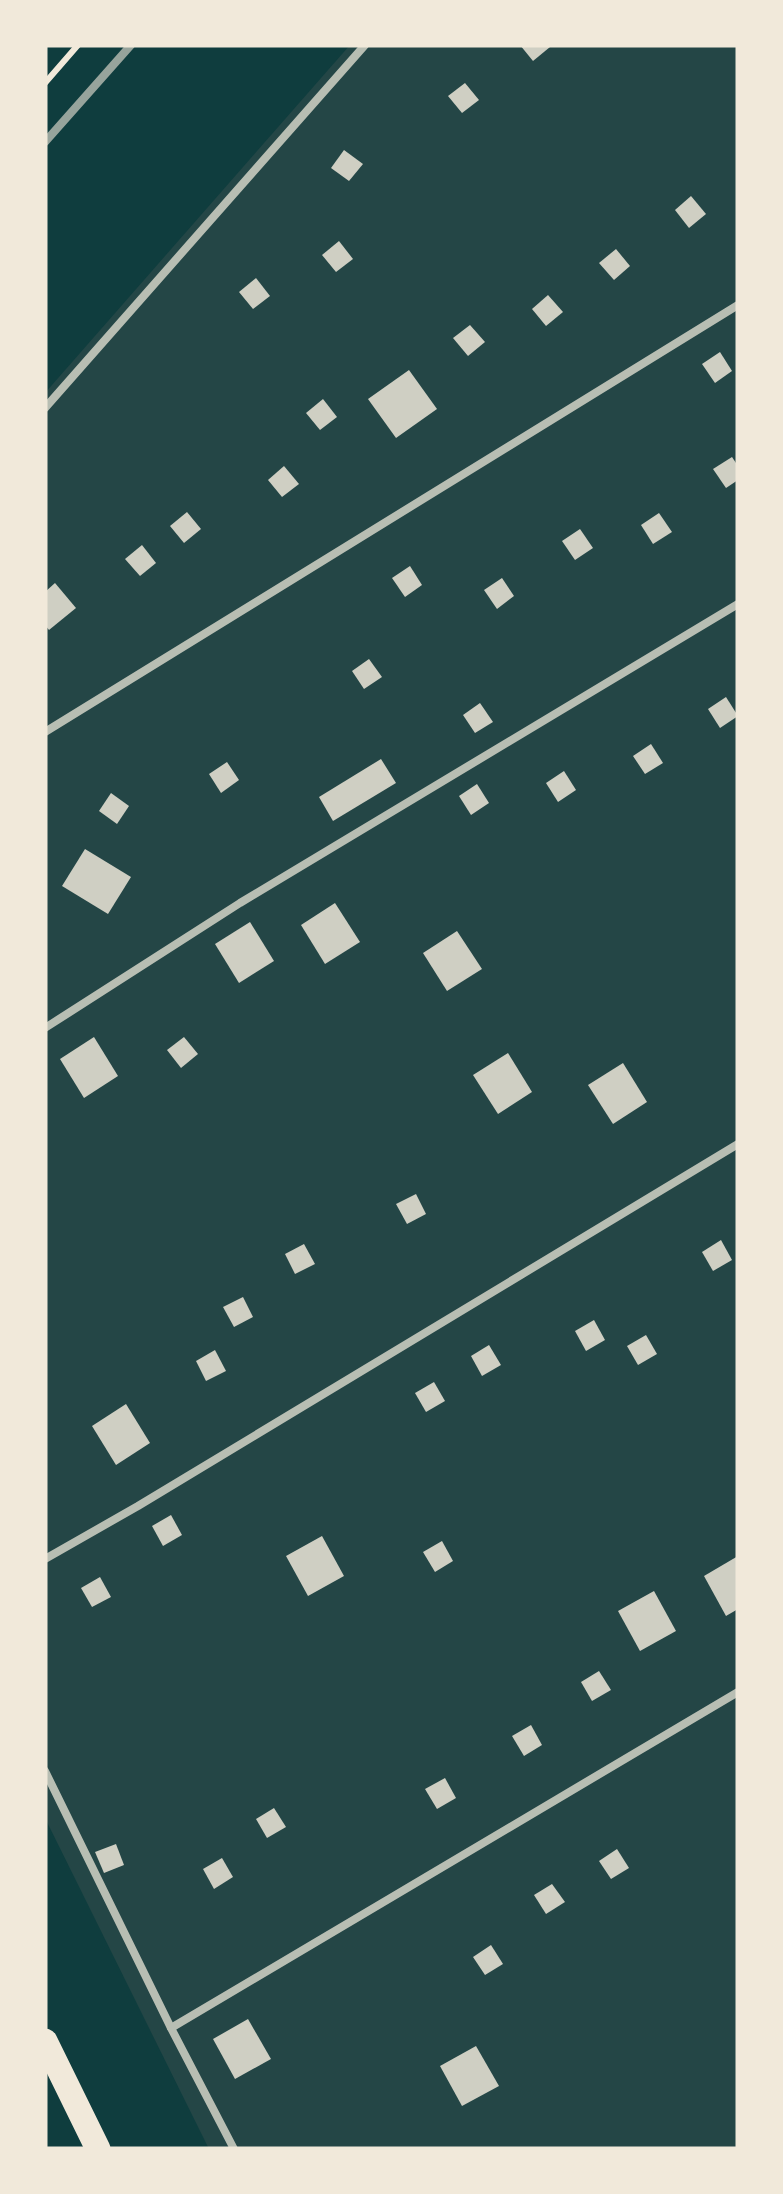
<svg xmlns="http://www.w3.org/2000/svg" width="783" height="2194" viewBox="0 0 783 2194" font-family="'Fira Sans Condensed',sans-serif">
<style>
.green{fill:#244646}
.building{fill:#cfcfc3}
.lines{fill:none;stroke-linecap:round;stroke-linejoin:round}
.path{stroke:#f1e9da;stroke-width:6}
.service{stroke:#b8beb3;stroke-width:8}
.primary{stroke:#f1e9da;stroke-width:25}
.rail{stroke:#97a49c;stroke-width:8}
</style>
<rect width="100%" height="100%" fill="#0f3d3e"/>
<!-- green -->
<path class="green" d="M350 45H738V2149H209L45 1818V393Z"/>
<!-- building -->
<g class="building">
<path d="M520 45H549L550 47 533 61Z"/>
<path d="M465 83 479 100 462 113 448 96Z"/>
<path d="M344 150 363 164 349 181 331 168Z"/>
<path d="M691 196 706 214 689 228 675 210Z"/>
<path d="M339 241 353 259 336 272 322 255Z"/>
<path d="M616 249 630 266 614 280 599 263Z"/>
<path d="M256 278 270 296 253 309 239 292Z"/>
<path d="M548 295 563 312 546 326 532 309Z"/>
<path d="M470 325 485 342 468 356 453 338Z"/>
<path d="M720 352 732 371 715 383 702 364Z"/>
<path d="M409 370 437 409 396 438 368 399Z"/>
<path d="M323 399 337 417 320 430 306 413Z"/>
<path d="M732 457 738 466V480L726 488 713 469Z"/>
<path d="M284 466 299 484 282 497 268 480Z"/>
<path d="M187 512 201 529 184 543 170 526Z"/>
<path d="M659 513 672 532 653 544 641 525Z"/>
<path d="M580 529 593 548 575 560 562 541Z"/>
<path d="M142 545 156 563 140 576 125 559Z"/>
<path d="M410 566 422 585 405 597 392 578Z"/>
<path d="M502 578 514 596 497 609 484 590Z"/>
<path d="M55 583 76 608 49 630 45 625V592Z"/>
<path d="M369 659 382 677 364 689 352 671Z"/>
<path d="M726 697 738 716 720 728 708 709Z"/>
<path d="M480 703 493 722 475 733 463 715Z"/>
<path d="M651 744 663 763 645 774 633 756Z"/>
<path d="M381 759 396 783 333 821 319 797Z"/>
<path d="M227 762 239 780 221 793 209 774Z"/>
<path d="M564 771 576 790 558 802 546 783Z"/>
<path d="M477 784 489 803 471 815 459 796Z"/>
<path d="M111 793 129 806 117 824 99 811Z"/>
<path d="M85 849 131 877 108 914 62 886Z"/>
<path d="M335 903 360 942 325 964 301 925Z"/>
<path d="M250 922 274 961 239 983 215 944Z"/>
<path d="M457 931 482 969 447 991 423 953Z"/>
<path d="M94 1037 118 1076 84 1098 60 1059Z"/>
<path d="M184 1037 198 1054 181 1068 167 1050Z"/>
<path d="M508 1053 532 1092 498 1114 473 1075Z"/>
<path d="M623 1063 647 1102 613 1124 588 1085Z"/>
<path d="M416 1194 426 1214 407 1224 396 1204Z"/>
<path d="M721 1240 732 1260 713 1271 702 1252Z"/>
<path d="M304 1244 315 1264 295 1274 285 1254Z"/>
<path d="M243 1297 253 1317 234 1327 223 1307Z"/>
<path d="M594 1320 605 1340 586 1351 575 1331Z"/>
<path d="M646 1335 657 1354 638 1365 627 1346Z"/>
<path d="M489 1345 501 1365 482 1376 471 1356Z"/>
<path d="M215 1350 226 1371 206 1381 196 1361Z"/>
<path d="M434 1382 445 1401 426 1412 415 1393Z"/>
<path d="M126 1404 150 1443 116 1465 92 1426Z"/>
<path d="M171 1515 182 1535 163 1546 152 1526Z"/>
<path d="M322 1536 344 1576 308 1596 286 1556Z"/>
<path d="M442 1541 453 1561 435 1572 423 1552Z"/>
<path d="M738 1556V1609L726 1616 704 1576Z"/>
<path d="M100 1577 111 1597 92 1607 81 1588Z"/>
<path d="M654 1591 676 1631 640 1651 618 1611Z"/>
<path d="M599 1671 611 1690 592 1701 581 1682Z"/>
<path d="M531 1725 542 1745 524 1756 512 1736Z"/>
<path d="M445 1778 456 1798 437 1809 425 1789Z"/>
<path d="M274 1808 286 1827 267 1838 256 1819Z"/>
<path d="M116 1844 124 1865 104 1873 95 1852Z"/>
<path d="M617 1849 629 1868 611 1879 599 1861Z"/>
<path d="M222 1858 233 1877 214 1889 203 1869Z"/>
<path d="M552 1884 565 1902 546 1914 534 1895Z"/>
<path d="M491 1945 503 1964 485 1975 473 1957Z"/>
<path d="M248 2019 271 2059 235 2079 213 2039Z"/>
<path d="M476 2046 499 2086 462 2106 440 2066Z"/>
</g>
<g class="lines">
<!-- path -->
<path class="path" d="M45 83 78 45"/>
<!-- service -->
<g class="service">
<path d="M45 408 365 45"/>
<path d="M45 732 738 305"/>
<path d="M45 1028 240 903 738 604"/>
<path d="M45 1559 138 1506 738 1144"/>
<path d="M45 1771 171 2028 234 2149"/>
<path d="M171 2028 738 1692"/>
</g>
<!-- primary -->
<path class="primary" d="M45 2041 98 2149"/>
<!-- rail -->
<path class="rail" d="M45 142 131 45"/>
</g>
<!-- border -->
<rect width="783" height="2194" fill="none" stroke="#f1e9da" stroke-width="95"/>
</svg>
